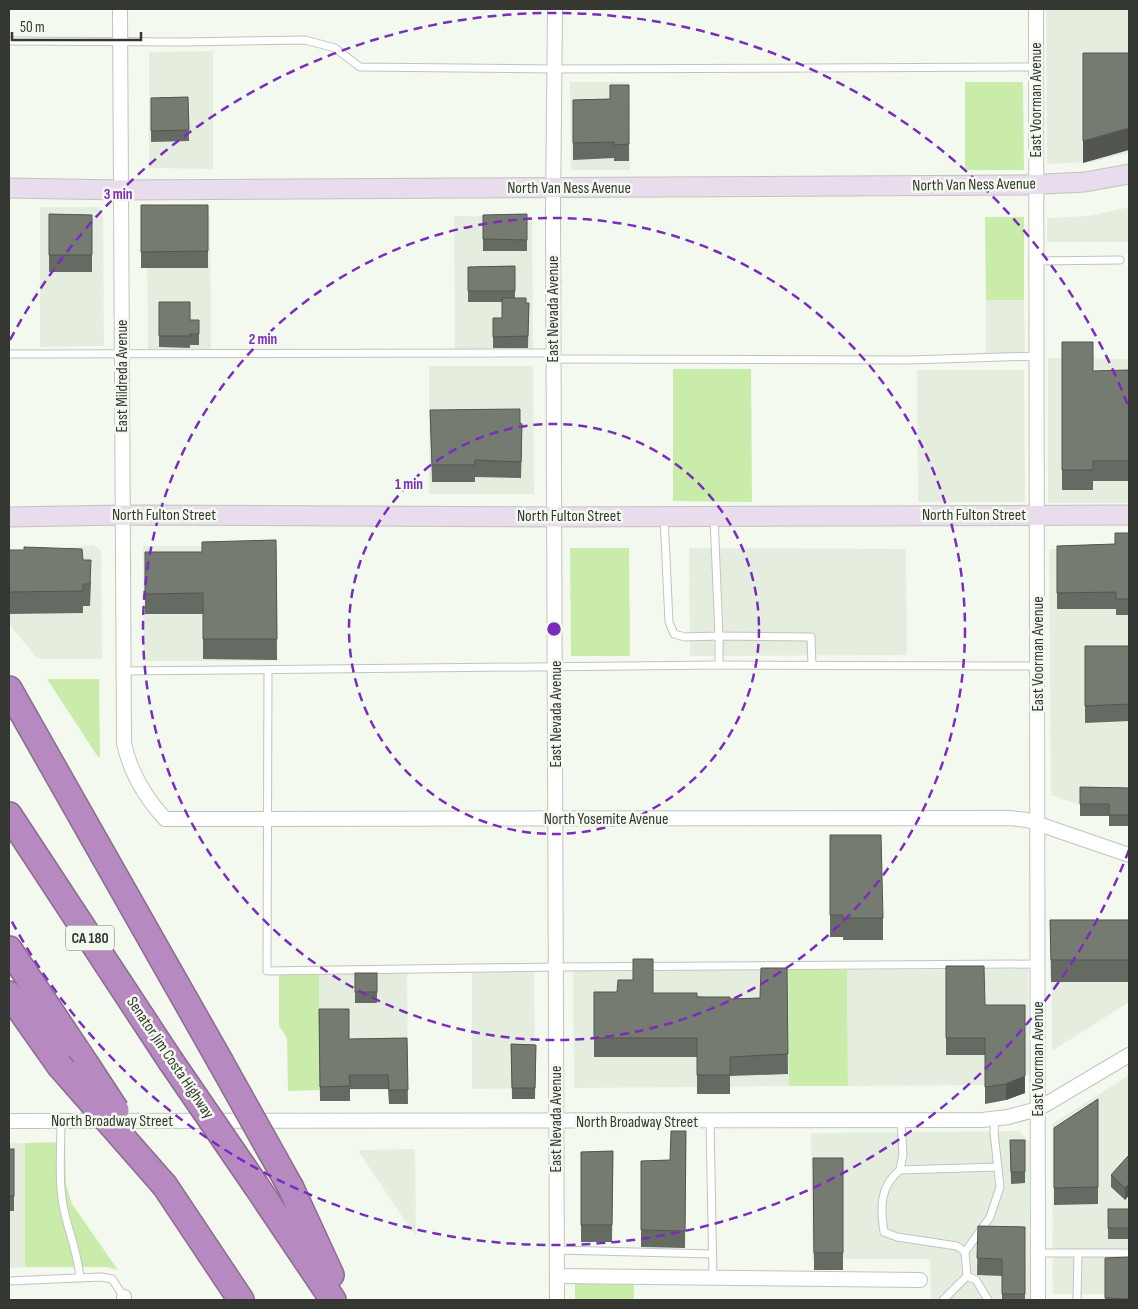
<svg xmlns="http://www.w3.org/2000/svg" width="1138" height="1309" viewBox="0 0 1138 1309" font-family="'Sofia Sans Condensed',sans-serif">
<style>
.built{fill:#e5eede}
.green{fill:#caecab}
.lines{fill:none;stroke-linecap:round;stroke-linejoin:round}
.lane-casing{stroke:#c0c5bc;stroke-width:9}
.street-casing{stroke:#c0c5bc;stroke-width:16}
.secondary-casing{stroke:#c0c5bc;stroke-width:21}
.highway-casing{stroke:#8a6c8f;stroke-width:28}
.lane{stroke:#fff;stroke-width:7}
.street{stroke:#fff;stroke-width:14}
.secondary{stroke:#e9dcec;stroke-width:19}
.highway{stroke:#b789c1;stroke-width:25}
.highway-bridge-casing{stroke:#8a6c8f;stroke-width:28;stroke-linecap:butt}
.highway-bridge{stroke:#b789c1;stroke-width:25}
.wall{fill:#656a62}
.shaded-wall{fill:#535650}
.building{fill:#767b72;stroke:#535650}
.ring{fill:none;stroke:#7b2cbf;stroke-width:2.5;stroke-dasharray:9 6}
.labels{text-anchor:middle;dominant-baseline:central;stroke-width:5;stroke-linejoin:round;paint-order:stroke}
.shield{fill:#f3f9ef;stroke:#6e716b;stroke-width:1}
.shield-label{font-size:15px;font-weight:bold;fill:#353733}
.street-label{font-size:16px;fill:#353733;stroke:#f3f9ef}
.centre{fill:#7b2cbf;stroke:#f3f9ef;stroke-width:2.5}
.ring-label{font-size:15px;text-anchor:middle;font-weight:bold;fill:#7b2cbf;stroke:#f3f9ef;stroke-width:5;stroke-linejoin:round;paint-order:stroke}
</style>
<rect width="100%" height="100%" fill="#f3f9ef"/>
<!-- built -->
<g class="built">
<path d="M1046 9H1129V153L1092 162 1047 164Z"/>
<path d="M213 51V169L149 168V52Z"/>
<path d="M570 82H629L630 170H571Z"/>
<path d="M40 207H98L103 213 104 346 40 347Z"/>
<path d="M1129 207V242H1047V218L1089 216Z"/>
<path d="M147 215H210L211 349H148Z"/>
<path d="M454 216 532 217 533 351 455 350Z"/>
<path d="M986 300H1024L1025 355H986Z"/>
<path d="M1048 358 1129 359V503H1048Z"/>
<path d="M429 366H533L534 494H429Z"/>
<path d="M917 370H1024L1025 502H918Z"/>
<path d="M93 545 101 551 102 659H38L9 624V554Z"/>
<path d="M143 546H277L278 661H144Z"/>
<path d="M689 548 906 549 907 655 690 656Z"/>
<path d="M1049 549 1115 550 1116 615H1129V822L1051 795Z"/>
<path d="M1051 919H1129V1002L1052 1051Z"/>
<path d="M1028 969 1029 1074 1004 1083 984 1085 848 1086 847 970Z"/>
<path d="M534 970 535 1088 472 1089V971Z"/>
<path d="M573 970H788L789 1086 574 1088Z"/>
<path d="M319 971H407L408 1090H320Z"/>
<path d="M1129 1075V1294H1053L1052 1124Z"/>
<path d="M1019 1131 1029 1141 1030 1300H931L930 1259H812L811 1133Z"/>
<path d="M9 1143H25V1267L9 1268Z"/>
<path d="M415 1149 416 1237 359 1152 362 1150Z"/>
</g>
<!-- green -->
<g class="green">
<path d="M965 82H1023L1024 170H965Z"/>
<path d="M985 217H1024V300H986Z"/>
<path d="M673 369H751L752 502 673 501Z"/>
<path d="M570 548H629L630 656H571Z"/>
<path d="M47 679H99L100 757H98Z"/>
<path d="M788 970H847L848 1086H789Z"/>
<path d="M279 971H319L320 1090 288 1091 287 1038 279 1026Z"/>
<path d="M65 1142 66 1184 72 1204 118 1270 107 1267H25V1143Z"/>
<rect x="575" y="1275" width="59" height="25"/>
</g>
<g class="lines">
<defs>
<g id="lane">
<path d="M9 41 183 42 305 40 335 48 360 67 555 69 1036 67"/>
<path d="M1036 261 1120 260"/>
<path d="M9 354 553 353"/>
<path d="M553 359 908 360 1038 356"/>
<path d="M664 517 669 622 674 634 685 637 719 636 714 517"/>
<path d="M719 665V636L811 637 812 665"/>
<path d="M268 670 267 971 555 967 1038 964"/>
<path d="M124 671 719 665 1037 666"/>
<path d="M61 1121C61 1150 58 1182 64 1210 69 1233 78 1254 80 1278"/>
<path d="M710 1121 713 1278"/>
<path d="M901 1121 903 1154 900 1170C880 1186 880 1207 884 1232L897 1237 957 1246 965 1252 967 1276 943 1300"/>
<path d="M900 1170 997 1167"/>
<path d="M557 1250 712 1254"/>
<path d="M965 1252 990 1217 1000 1187 994 1132 995 1119"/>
<path d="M1038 1253H1129"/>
<path d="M967 1276 976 1280 988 1300"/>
<path d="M9 1281 101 1277 112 1279 124 1297"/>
<path d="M1077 1300 1078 1253"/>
</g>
<g id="street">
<path d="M120 9 124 743C130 772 145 797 165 819L1010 818 1027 820 1129 855"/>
<path d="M555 9 553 211 557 1300"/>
<path d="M1036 9 1038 1300"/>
<path d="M9 1121 982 1120 1008 1117 1038 1109 1129 1055"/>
<path d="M557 1276 920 1280"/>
<path d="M124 1297V1300"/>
</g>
<g id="secondary">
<path d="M9 188 121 190 1023 185 1085 182 1129 174"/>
<path d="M9 517 122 515 555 517 1129 515"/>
</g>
<g id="highway">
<path d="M9 689 220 1061"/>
<path d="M9 815 170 1060"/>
<path d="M9 949 86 1064"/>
<path d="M9 994 59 1065"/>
<path d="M165 1186 241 1300"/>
<path d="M257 1187 333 1300"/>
<path d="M291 1188 331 1275"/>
</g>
</defs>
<!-- lane casing -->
<use href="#lane" class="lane-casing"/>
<!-- street casing -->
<use href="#street" class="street-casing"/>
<!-- secondary casing -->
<use href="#secondary" class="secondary-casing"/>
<!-- highway casing -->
<use href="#highway" class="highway-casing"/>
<!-- lane -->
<use href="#lane" class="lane"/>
<!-- street -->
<use href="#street" class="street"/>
<!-- secondary -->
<use href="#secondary" class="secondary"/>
<!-- highway -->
<use href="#highway" class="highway"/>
<defs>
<g id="highway-bridge">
<path d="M170 1060 257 1187"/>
<path d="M220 1061 291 1188"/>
<path d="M86 1064 116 1110"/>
<path d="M59 1065 165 1186"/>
</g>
</defs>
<!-- highway-bridge casing -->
<use href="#highway-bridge" class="highway-bridge-casing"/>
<!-- highway-bridge -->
<use href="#highway-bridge" class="highway-bridge"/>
</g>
<!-- wall -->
<g class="wall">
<path d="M629 85V161H614V158L573 160V100L610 99Z"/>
<path d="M188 97 189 141 151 142V98Z"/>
<rect x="141" y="205" width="67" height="63"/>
<path d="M49 214 92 215V272H49Z"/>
<path d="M527 214V251H483V215Z"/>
<path d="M515 266V298L526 303H529L528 348H493V318H502V302H468V267Z"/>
<path d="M159 302 190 320H199V345H190V348L159 347Z"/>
<path d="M1062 342 1093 371 1129 370V481H1093V490H1062Z"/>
<path d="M430 410 520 423 522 440 521 478 475 477V482H432Z"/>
<path d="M1129 533V615H1116V609H1057V546L1115 544Z"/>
<path d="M276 540 277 660 203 659V614H145V552H202Z"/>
<path d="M9 550 83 560 91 582 90 606H83V613L9 614Z"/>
<path d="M1085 646H1129V721L1085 723Z"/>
<path d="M1080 787 1129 788V826H1109V816H1080Z"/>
<path d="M830 835 883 918V940H843V937H830Z"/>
<path d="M1050 920H1129V982H1051Z"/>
<path d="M946 966 985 1005 1025 1093 1006 1100 985 1104V1055H946Z"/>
<path d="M787 968 788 1074 730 1076V1094H697V1057H594V992L653 993 730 999 760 998Z"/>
<rect x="355" y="973" width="22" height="30"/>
<path d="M319 1009 349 1039 407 1038 408 1104H389L388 1089H350V1101H320Z"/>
<path d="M511 1044 536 1045 535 1099H512Z"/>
<path d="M1098 1099V1204L1054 1205V1128Z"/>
<path d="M686 1131 685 1248 641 1247V1161L670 1160Z"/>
<path d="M1010 1140H1025V1183L1011 1184Z"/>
<rect x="9" y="1149" width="5" height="62"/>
<path d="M613 1151 612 1242H581V1152Z"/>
<path d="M1129 1157V1195L1125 1200 1111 1187V1175Z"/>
<path d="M813 1158H843V1270H814Z"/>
<rect x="1108" y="1209" width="21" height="30"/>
<path d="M978 1226 1025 1227V1300H1002V1276L977 1275Z"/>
<path d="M1129 1257V1300H1105V1258Z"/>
</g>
<!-- shaded-wall -->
<g class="shaded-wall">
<path d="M1129 128V150L1083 163V141Z"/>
<path d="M1025 1076V1093L1006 1100V1084Z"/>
<path d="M1129 1184V1195L1125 1200V1188Z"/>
</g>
<!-- building -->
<g class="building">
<path d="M1083 53H1129V128L1083 141Z"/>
<path d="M610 85H629V144L614 145V142L573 143V100L610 99Z"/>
<path d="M188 97 189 130 151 131V98Z"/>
<path d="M141 205H208V251L141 252Z"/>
<path d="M49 214 92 215V255H49Z"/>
<path d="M527 214V240L483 239V215Z"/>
<path d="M515 266V291H468V267Z"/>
<path d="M502 298H526V303H529L528 336 493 337V318H502Z"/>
<path d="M159 302H190V320H199V334H190V336H159Z"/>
<path d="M1062 342H1093V371L1129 370V461H1093V470H1062Z"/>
<path d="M520 409V423L522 424 521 462 475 460V465H432L430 410Z"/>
<path d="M1115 533H1129V599H1116V592L1057 593V546L1115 544Z"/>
<path d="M276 540 277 639H203V593L145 594V552H202V542Z"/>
<path d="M24 547 82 549 83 560H91L90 584H83V591L9 592V550H24Z"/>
<path d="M1085 646H1129V704L1085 706Z"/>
<path d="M1080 787 1129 788V815H1109V804H1080Z"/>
<path d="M830 835H881L883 918H843V915H830Z"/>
<path d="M1050 920H1129V960H1051Z"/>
<path d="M633 959H653V993H697V997H730V999L760 998 761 968H787L788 1054 730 1057V1075H697V1038H594V992H617L618 980H633Z"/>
<path d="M946 966H984L985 1005H1025V1076L1006 1084 985 1087V1038H946Z"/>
<rect x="355" y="973" width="22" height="19"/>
<path d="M319 1009H349V1039L407 1038 408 1090H389L388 1075H349L350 1086 320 1087Z"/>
<path d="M511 1044 536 1045 535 1088H512Z"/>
<path d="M1098 1099V1187L1054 1188V1128Z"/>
<path d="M671 1131H686L685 1231 641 1230V1161L670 1160Z"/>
<path d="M1010 1140H1025V1172H1011Z"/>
<rect x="9" y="1149" width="5" height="47"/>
<path d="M613 1151 612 1225H581V1152Z"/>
<path d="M1128 1156 1129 1157V1184L1125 1188 1111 1175Z"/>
<path d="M813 1158H843V1253H814Z"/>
<rect x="1108" y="1209" width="21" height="19"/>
<path d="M978 1226 1025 1227V1294H1002V1259L977 1258Z"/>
<path d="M1129 1257V1299L1105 1298V1258Z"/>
</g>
<!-- distance rings -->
<g class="ring">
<circle cx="554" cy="629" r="205"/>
<circle cx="554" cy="629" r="411"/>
<path d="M1129 850A616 616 0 0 1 10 918M10 340A616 616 0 0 1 1129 408"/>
</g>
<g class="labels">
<!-- shield labels -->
<rect class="shield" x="66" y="925.5" width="48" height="25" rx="4"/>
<g class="shield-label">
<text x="90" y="938">CA 180</text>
</g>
<!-- street labels -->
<g class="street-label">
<text transform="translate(1036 100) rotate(-90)">East Voorman Avenue</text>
<text transform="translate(974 185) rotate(-1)">North Van Ness Avenue</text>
<text x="569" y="188">North Van Ness Avenue</text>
<text transform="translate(553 309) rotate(-90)">East Nevada Avenue</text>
<text transform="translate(122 376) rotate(-90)">East Mildreda Avenue</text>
<text x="164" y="515">North Fulton Street</text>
<text x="974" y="515">North Fulton Street</text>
<text x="569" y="516">North Fulton Street</text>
<text transform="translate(1038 654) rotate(-90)">East Voorman Avenue</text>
<text transform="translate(556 714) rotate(-90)">East Nevada Avenue</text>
<text x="606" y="819">North Yosemite Avenue</text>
<text transform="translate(170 1058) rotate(56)">Senator Jim Costa Highway</text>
<text transform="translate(1038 1059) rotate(-90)">East Voorman Avenue</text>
<text transform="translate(556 1119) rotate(-90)">East Nevada Avenue</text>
<text x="112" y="1121">North Broadway Street</text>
<text x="637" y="1122">North Broadway Street</text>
</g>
</g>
<circle cx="554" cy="629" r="8" class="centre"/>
<g class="ring-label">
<text x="118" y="199">3 min</text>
<text x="263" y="344">2 min</text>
<text x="409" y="489">1 min</text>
</g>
<!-- border -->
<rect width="1138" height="1309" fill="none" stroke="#353733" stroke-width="20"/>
<!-- scale -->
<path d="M12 32v8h129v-8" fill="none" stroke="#353733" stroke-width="2.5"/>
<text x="20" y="32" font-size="15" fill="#353733" stroke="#f3f9ef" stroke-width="4" paint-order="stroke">50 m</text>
</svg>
